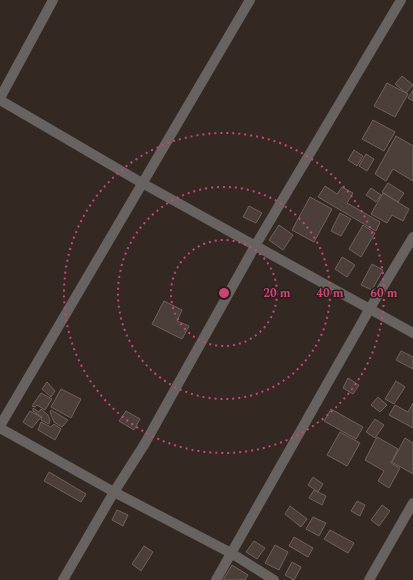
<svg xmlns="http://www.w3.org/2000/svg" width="413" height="580" viewBox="0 0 413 580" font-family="Spectral,serif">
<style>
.building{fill:#4c3f3a;stroke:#6f615b}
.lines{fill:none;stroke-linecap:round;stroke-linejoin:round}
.minor{stroke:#686260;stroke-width:10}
.ring{fill:none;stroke:#c84778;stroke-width:2;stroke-dasharray:2 4}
.centre{fill:#c84778;stroke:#2a1e1a;stroke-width:2}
.ring-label{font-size:12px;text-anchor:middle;font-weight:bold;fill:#c84778;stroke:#2a1e1a;stroke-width:3;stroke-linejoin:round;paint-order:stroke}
</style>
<rect width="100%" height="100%" fill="#342823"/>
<!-- building -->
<g class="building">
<path d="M402 76 413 85 406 93 395 84Z"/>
<path d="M387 83 408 94 395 117 374 106Z"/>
<path d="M413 90V101L408 98Z"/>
<path d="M373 120 395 132 384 151 362 139Z"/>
<path d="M396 136 413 146V181L393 169 386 181 375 174Z"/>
<path d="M354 150 363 156 357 166 348 160Z"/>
<path d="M366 154 374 159 367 171 359 166Z"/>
<path d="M388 183 404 193 398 202 382 192Z"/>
<path d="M325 186 337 194 342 187 353 193 347 203 380 222 376 231 318 197Z"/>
<path d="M371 188 381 195 376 202 366 195Z"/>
<path d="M383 193 409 209 403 221 392 215 387 223 371 214Z"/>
<path d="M310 197 332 209 314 242 292 230Z"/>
<path d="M249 206 262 213 256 223 243 217Z"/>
<path d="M340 213 351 219 341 236 331 231Z"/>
<path d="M279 225 293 235 283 250 269 240Z"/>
<path d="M363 225 375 233 361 257 349 249Z"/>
<path d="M342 257 355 265 347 277 335 269Z"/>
<path d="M372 264 383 270 372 290 361 285Z"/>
<path d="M164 301 182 310 177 321 189 326 182 339 152 324Z"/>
<path d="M401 351 413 357V369L396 360Z"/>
<path d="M348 378 359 385 353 394 343 388Z"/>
<path d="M396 381 405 387 394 404 385 399Z"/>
<path d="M47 382 55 391 51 397 42 389Z"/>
<path d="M61 389 81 399 71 418 51 407Z"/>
<path d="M41 393 52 399 45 410 37 405 35 407 32 406Z"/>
<path d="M378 397 387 405 380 412 371 405Z"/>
<path d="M413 403V428L389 415 395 405 408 412Z"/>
<path d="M33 408 39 412 41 409 48 415 50 420 49 424 41 420 42 417 33 411Z"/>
<path d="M331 409 363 427 356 439 324 421Z"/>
<path d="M51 410 68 420 62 427 54 422 50 412Z"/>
<path d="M30 411 41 417 32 428 23 422Z"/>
<path d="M126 411 140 419 134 430 119 421Z"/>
<path d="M375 419 384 425 375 438 366 432Z"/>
<path d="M41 422 51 427 54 424 61 429 55 440 38 430Z"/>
<path d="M340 432 360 443 347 466 327 455Z"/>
<path d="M377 437 398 449 391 463 400 468 389 488 378 481 384 471 365 460Z"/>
<path d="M405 438 413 443V474L392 462Z"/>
<path d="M49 472 86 494 81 502 44 481Z"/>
<path d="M313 477 323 484 318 492 308 485Z"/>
<path d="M314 490 326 496 322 505 309 498Z"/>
<path d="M357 501 365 505 360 516 351 511Z"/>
<path d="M382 505 390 511 379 526 371 520Z"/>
<path d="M290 506 307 519 301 527 285 514Z"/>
<path d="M117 510 128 515 123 526 112 520Z"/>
<path d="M313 517 326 523 319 536 306 529Z"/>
<path d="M330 530 354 543 348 553 324 539Z"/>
<path d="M294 537 313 548 308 557 289 546Z"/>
<path d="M254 541 265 548 257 559 246 552Z"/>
<path d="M275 545 288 552 279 570 265 563Z"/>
<path d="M144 546 153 552 141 571 132 564Z"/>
<path d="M292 562 301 567 294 580 285 575Z"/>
<path d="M232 565 248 575 245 580H223Z"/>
</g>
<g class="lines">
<!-- minor -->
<g class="minor">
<path d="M0 98 53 0"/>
<path d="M0 100 142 183 413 333"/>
<path d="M0 426 250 0"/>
<path d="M0 428 114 492 231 553 274 580"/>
<path d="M63 580 114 492 144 445 255 246 401 0"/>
<path d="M216 580 369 310 413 237"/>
<path d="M369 580 413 503"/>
</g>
</g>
<!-- distance rings -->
<g class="ring">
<circle cx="224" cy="293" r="53"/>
<circle cx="224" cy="293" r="106"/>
<circle cx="224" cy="293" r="160"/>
</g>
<circle cx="224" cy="293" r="6" class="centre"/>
<g class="ring-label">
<text x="277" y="297">20 m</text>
<text x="330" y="297">40 m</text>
<text x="384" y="297">60 m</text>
</g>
</svg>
